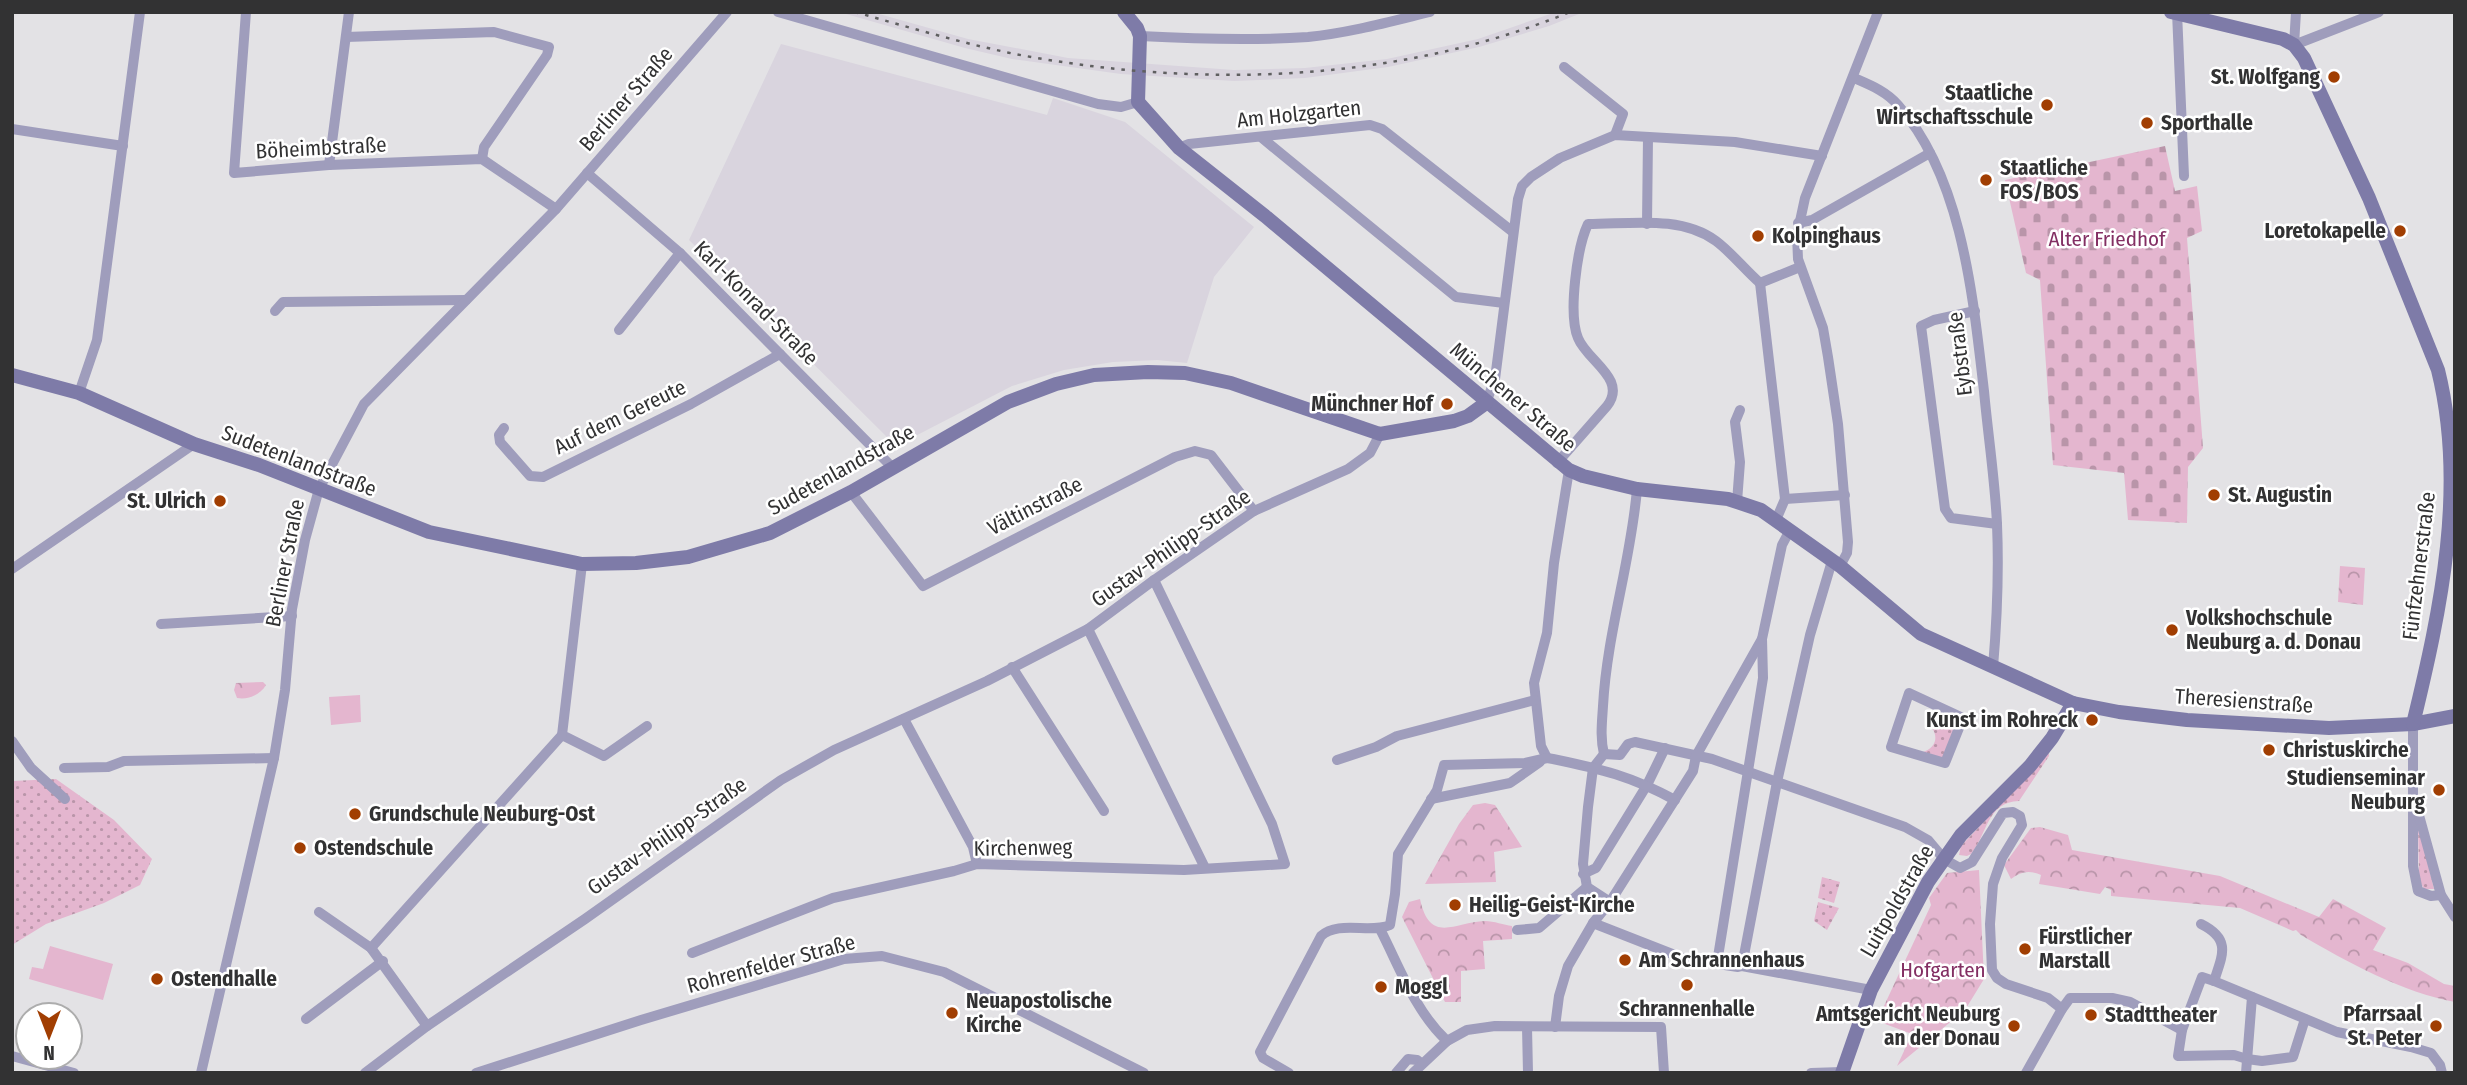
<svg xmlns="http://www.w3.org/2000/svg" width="2467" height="1085" viewBox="0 0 2467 1085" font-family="'Fira Sans Condensed',sans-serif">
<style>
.built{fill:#d9d4de}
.grass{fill:url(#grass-dots)}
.cemetery{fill:url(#cemetery-stones)}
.park{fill:url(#park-crowns)}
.pitch{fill:#e4b6cf}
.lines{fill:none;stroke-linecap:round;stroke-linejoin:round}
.street{stroke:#9f9dbc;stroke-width:10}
.secondary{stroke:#7e7ba8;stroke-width:14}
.rail{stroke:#5f5f60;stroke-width:2.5;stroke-dasharray:3.5 7;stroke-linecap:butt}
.poi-dot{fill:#a13e02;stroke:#fff;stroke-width:2.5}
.labels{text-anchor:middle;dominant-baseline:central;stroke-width:5;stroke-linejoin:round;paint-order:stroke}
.poi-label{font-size:21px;font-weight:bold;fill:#323233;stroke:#fff;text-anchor:start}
.street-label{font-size:21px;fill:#323233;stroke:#fff}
.park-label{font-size:21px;fill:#832f63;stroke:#fff}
</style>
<defs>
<pattern id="grass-dots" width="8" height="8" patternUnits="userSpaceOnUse" patternTransform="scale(1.75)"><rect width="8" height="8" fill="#e4b6cf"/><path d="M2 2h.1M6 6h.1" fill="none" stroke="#b995a9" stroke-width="1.8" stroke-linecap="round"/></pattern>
<pattern id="cemetery-stones" width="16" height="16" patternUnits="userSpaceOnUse" patternTransform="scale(1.75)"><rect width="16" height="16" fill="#e4b6cf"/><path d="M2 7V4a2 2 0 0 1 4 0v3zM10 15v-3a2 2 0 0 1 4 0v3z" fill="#b995a9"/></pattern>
<pattern id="park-crowns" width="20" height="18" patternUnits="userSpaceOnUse" patternTransform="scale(1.75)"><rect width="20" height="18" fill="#e4b6cf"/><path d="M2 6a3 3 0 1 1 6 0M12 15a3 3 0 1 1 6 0" fill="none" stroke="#b995a9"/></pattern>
</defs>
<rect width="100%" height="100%" fill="#e3e2e5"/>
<!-- built -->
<g class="built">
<path d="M839 12H872L968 39 1068 58 1234 70 1305 68 1387 59 1478 39 1556 12H1584L1549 26 1479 47 1388 67 1305 78 1234 81 1121 74 1012 59 965 48Z"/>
<path d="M781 44 1047 115 1053 98 1125 122 1254 227 1214 277 1187 363 1157 360 1113 362 1064 370 1012 386 896 446 689 240Z"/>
</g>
<!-- grass -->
<g class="grass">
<path d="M1925 720 1956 729 1944 761 1921 753C1942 746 1937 730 1925 720Z"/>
<path d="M2049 753V756L2019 801C1987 802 1988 833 1971 854L1967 856 1959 855 1961 846Z"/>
<path d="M56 779 114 820 152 859 140 885 104 903 46 924 12 945V781Z"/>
<path d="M2418 823 2434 889H2424L2419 880Z"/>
<path d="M1822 877 1840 882 1834 903 1818 898Z"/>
<path d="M1818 902 1839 908 1827 930 1814 921Z"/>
</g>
<!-- cemetery -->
<path class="cemetery" d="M2165 146 2175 191 2197 186 2202 231 2187 238 2203 448 2188 467 2187 523 2128 520 2124 473 2053 465 2040 280 2026 273 2005 180Z"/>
<!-- park -->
<g class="park">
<path d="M2340 566 2365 568 2363 605 2338 602Z"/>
<path d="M263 682 266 685C260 695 248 700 237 698L234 690 236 683Z"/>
<path d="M1485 803 1495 805 1522 847 1494 852 1496 882 1425 884 1459 824 1473 805Z"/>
<path d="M2040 827 2068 835 2072 850 2220 876 2319 917 2333 899 2386 928 2373 950 2408 963 2444 984 2455 986V1002C2404 993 2345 961 2301 935L2296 930 2293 931 2240 908 2111 896V890L2105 887 2100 894 2039 884 2041 875C2030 870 2021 871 2011 879L2004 865 2031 828Z"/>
<path d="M1979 870 1984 979 1965 1010 1897 1066 1912 1034 1877 1021 1931 905 1929 898 1947 873Z"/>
<path d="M1420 899C1430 945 1454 922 1485 921 1494 921 1504 925 1512 926V939L1483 941 1485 969 1461 971V1002H1445L1402 917 1409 902Z"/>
</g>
<!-- pitch -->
<g class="pitch">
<path d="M360 695 361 722 331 725 329 697Z"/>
<path d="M50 946 113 964 103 1000 29 979 32 967 43 969Z"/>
</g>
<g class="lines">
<!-- street -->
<g class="street">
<path d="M246 12 234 173 329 165 482 159 556 209"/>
<path d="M778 12 1098 104 1121 107 1138 102"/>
<path d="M2177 12 2184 176"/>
<path d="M2296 12 2294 45 2379 12"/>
<path d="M1140 36C1196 39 1252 41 1308 37 1349 33 1389 22 1430 12"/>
<path d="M346 37 494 32 549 47 547 55 484 147 482 159"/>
<path d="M1564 67 1623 114 1615 135"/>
<path d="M1854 78C1870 85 1886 91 1898 105 1963 178 1973 299 1984 391 1988 435 1995 480 1997 524 1999 571 1997 620 1993 667"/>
<path d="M12 129 123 146"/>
<path d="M1262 138 1456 297 1504 303"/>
<path d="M1179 148 1189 144 1370 125 1382 129 1513 232"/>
<path d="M329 165 349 12"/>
<path d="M587 173 680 253 892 467"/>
<path d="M1798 223 1812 220 1930 153"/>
<path d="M1647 224 1648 137"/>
<path d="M1760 283 1785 499 1776 520"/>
<path d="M1760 283 1800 267"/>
<path d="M275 311 283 302 466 300"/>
<path d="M1975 311 1934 320 1921 326 1945 509 1951 518 1997 524"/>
<path d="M619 330 680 253"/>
<path d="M79 393 97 340 140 12"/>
<path d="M1486 403 1495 379 1518 199 1522 186 1531 177 1560 158 1615 135 1735 142 1822 156"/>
<path d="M504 428 499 435 500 442 530 476 543 477 691 404 780 354"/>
<path d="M1557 463 1607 406C1628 379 1587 361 1578 338 1568 314 1577 247 1588 224 1630 224 1681 215 1716 241 1732 253 1745 270 1760 283"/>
<path d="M851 492 923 586 1175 457 1195 451 1211 455 1254 511"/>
<path d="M1785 499 1845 495"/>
<path d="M1737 502 1740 462 1735 422 1740 410"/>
<path d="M582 564 562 735 604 756 647 726"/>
<path d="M1840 566 1847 553 1848 542 1838 424 1828 357 1823 328 1798 259 1797 235 1805 198 1878 12"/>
<path d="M12 569 194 444"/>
<path d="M161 624 292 616"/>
<path d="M1088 629 1205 868"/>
<path d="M1012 667 1104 811"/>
<path d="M1909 693 1963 718 1945 763 1891 747Z"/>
<path d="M904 719 973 847 977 864"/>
<path d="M2413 724V866L2418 891 2431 896 2441 895"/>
<path d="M12 741 31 768 65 799"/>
<path d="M1604 754C1600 738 1602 722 1603 706 1607 632 1631 562 1637 489"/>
<path d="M1547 758 1541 746 1534 683 1547 633 1554 563 1569 470"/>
<path d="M1337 760 1376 747 1397 736 1535 700"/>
<path d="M64 768 108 767 124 761 274 758"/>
<path d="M1431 799 1510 783 1540 762"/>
<path d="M2417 808 2441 895 2455 917"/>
<path d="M1583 874 1596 868 1647 785 1665 748"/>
<path d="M1610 902 1587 887 1583 864 1588 807 1593 768 1604 754 1620 755 1628 744 1635 742 1712 759 1905 827 1928 840 1944 859 1960 868 1972 862 2003 813 2013 812 2020 816 2022 825 2002 858 1993 884 1990 924 1992 970 1997 978 2006 984 2048 998 2062 1009"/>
<path d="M319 912 371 948 427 1026"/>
<path d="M1593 923 1685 959 1738 967 1742 966 1871 990"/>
<path d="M2201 924C2231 939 2223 954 2214 981L2202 977 2182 1030 2178 1056 2234 1055 2247 1059 2262 1061 2293 1057 2305 1019"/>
<path d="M1380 929C1400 968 1415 1011 1447 1041"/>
<path d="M1517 930 1539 928 1587 887"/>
<path d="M371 948 562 735"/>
<path d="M692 953 833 898 954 871 977 864 1184 870 1285 864 1272 824 1154 580"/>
<path d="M1717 963 1763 678 1762 639 1782 545 1790 530"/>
<path d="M1742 966 1777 782 1810 635 1832 561"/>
<path d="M2214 981 2337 1032 2411 1047 2431 1053 2440 1065 2442 1073"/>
<path d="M306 1019 383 961"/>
<path d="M1527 1027 1528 1073"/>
<path d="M1555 1027 1559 996 1568 966 1593 923 1610 902 1693 771 1696 756 1762 639"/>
<path d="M12 1056 74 1073"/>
<path d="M201 1073 274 758 285 690 292 609 305 540 319 489 364 404 556 209 727 12"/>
<path d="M365 1073 427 1026 585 919 781 780 834 750 987 681 1088 629 1154 580 1254 511 1348 469 1370 453 1380 434"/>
<path d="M476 1073 641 1020 818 967 844 959 882 956 944 972 1144 1073"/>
<path d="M1289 1073 1263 1058 1260 1052 1321 936C1339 920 1370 934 1390 925L1395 894 1398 854 1437 790 1444 765 1525 763 1547 758 1553 759C1601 769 1631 776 1675 800"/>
<path d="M1396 1073 1408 1059 1417 1060 1422 1064"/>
<path d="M1413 1073 1447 1041 1467 1030 1495 1026 1661 1027 1664 1073"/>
<path d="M1811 1073 1842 1072"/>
<path d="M2026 1073 2062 1009 2070 998H2112L2130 1002 2182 1030"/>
<path d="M2246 1073 2252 997"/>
</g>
<!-- secondary -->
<g class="secondary">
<path d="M1124 12 1137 28 1140 36 1138 102 1179 148 1265 216 1569 470 1583 476 1637 489 1728 499 1761 510 1840 566 1921 634 2073 703 2119 712 2187 720 2329 728 2413 724 2455 716"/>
<path d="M2171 12 2283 39 2294 45 2304 58 2369 198 2438 370C2467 487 2441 609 2413 724"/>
<path d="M12 375 79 393 194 444 259 465 429 532 582 564 636 563 688 557 770 533 851 492 1008 402 1056 384 1094 375 1148 372 1185 373 1231 383 1380 434 1454 421 1468 416 1486 403"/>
<path d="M1842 1073 1871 990 1928 882 1961 835 2030 766 2052 738 2073 703"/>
</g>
<!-- rail -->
<path class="rail" d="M855 12C908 27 961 43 1015 54 1198 89 1397 83 1570 12"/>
</g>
<!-- markers -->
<g class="poi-dot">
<circle cx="2334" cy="77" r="7"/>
<circle cx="2047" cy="105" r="7"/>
<circle cx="2147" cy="123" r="7"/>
<circle cx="1986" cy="180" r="7"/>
<circle cx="2400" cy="231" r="7"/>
<circle cx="1758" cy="236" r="7"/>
<circle cx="1447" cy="404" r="7"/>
<circle cx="2214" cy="495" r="7"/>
<circle cx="220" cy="501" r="7"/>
<circle cx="2172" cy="630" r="7"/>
<circle cx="2092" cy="720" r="7"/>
<circle cx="2269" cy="750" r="7"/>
<circle cx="2439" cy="790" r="7"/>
<circle cx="355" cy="814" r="7"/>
<circle cx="300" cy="848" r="7"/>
<circle cx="1455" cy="905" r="7"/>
<circle cx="2025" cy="949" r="7"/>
<circle cx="1625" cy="960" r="7"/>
<circle cx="157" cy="979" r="7"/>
<circle cx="1687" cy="985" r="7"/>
<circle cx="1381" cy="987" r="7"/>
<circle cx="952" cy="1013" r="7"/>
<circle cx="2091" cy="1015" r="7"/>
<circle cx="2014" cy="1026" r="7"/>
<circle cx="2436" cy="1026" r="7"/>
</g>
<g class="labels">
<!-- poi labels -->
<g class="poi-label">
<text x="2320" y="77" text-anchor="end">St. Wolfgang</text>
<text x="2033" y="93" text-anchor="end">Staatliche<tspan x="2033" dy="24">Wirtschaftsschule</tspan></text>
<text x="2161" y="123">Sporthalle</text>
<text x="2000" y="168">Staatliche<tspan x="2000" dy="24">FOS/BOS</tspan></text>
<text x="2386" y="231" text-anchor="end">Loretokapelle</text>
<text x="1772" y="236">Kolpinghaus</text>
<text x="1433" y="404" text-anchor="end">Münchner Hof</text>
<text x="2228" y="495">St. Augustin</text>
<text x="206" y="501" text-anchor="end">St. Ulrich</text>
<text x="2186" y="618">Volkshochschule<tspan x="2186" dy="24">Neuburg a. d. Donau</tspan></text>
<text x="2078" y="720" text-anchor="end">Kunst im Rohreck</text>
<text x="2283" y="750">Christuskirche</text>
<text x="2425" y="778" text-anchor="end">Studienseminar<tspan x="2425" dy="24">Neuburg</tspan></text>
<text x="369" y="814">Grundschule Neuburg-Ost</text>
<text x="314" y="848">Ostendschule</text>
<text x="1469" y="905">Heilig-Geist-Kirche</text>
<text x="2039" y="937">Fürstlicher<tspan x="2039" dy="24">Marstall</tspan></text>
<text x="1639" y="960">Am Schrannenhaus</text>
<text x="171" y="979">Ostendhalle</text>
<text x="1395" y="987">Moggl</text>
<text x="966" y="1001">Neuapostolische<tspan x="966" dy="24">Kirche</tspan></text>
<text x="1687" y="1009" text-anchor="middle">Schrannenhalle</text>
<text x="2000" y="1014" text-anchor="end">Amtsgericht Neuburg<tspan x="2000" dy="24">an der Donau</tspan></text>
<text x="2422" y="1014" text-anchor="end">Pfarrsaal<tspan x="2422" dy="24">St. Peter</tspan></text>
<text x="2105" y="1015">Stadttheater</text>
</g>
<!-- street labels -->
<g class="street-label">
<text transform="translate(626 99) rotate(-49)">Berliner Straße</text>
<text transform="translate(1299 114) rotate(-6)">Am Holzgarten</text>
<text transform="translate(321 148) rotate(-3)">Böheimbstraße</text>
<text transform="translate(756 303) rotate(45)">Karl-Konrad-Straße</text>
<text transform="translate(1960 354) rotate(-97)">Eybstraße</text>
<text transform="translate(1513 397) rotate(40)">Münchener Straße</text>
<text transform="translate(620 417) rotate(-26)">Auf dem Gereute</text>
<text transform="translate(299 461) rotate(21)">Sudetenlandstraße</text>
<text transform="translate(841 470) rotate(-29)">Sudetenlandstraße</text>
<text transform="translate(1035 506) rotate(-27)">Vältinstraße</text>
<text transform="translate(1171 548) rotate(-35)">Gustav-Philipp-Straße</text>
<text transform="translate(285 563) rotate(-79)">Berliner Straße</text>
<text transform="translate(2419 566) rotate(-83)">Fünfzehnerstraße</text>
<text transform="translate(2244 701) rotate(4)">Theresienstraße</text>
<text transform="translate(667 836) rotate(-35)">Gustav-Philipp-Straße</text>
<text transform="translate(1023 848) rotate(-1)">Kirchenweg</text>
<text transform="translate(1897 901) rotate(-60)">Luitpoldstraße</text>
<text transform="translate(771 964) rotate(-15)">Rohrenfelder Straße</text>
</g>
<!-- park labels -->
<g class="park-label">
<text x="2107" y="239">Alter Friedhof</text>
<text x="1943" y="970">Hofgarten</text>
</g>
</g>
<!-- border -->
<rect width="2467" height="1085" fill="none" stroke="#323233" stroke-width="28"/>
<!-- north arrow -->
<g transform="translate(49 1036) rotate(180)"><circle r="33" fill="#ffffff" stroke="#adadad" stroke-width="2"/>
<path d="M0-5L12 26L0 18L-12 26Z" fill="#a13e02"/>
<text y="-10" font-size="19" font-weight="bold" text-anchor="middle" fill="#323233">N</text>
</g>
</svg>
